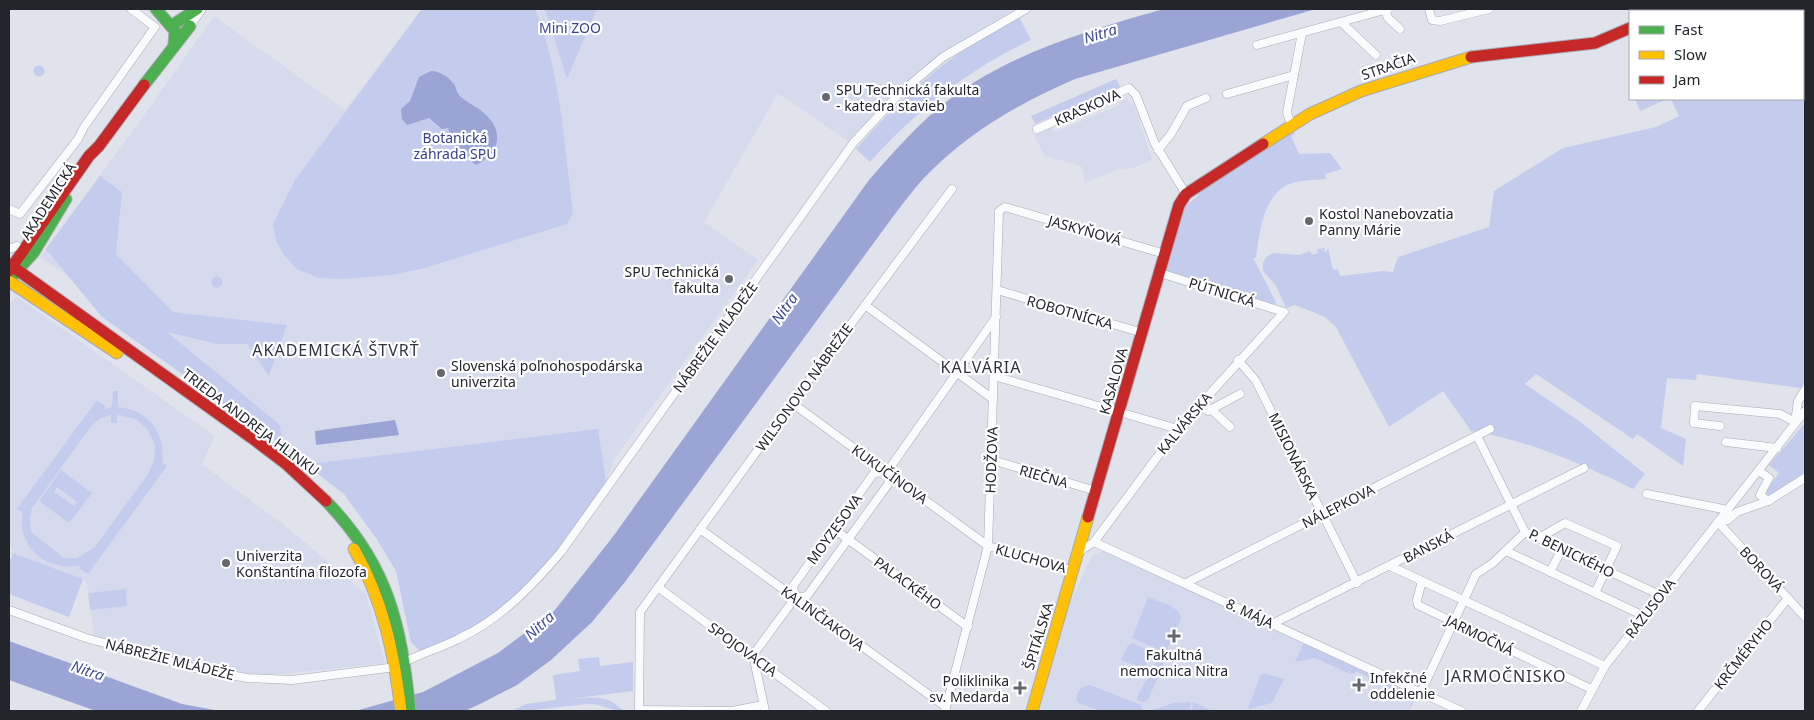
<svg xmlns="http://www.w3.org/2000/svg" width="1814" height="720" viewBox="0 0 1814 720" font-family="'Noto Sans',sans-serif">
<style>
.built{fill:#d6daed}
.green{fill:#c4cced;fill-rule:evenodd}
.water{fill:#9aa4d5}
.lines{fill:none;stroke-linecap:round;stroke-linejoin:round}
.street-casing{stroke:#a8aab2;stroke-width:9}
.fast-casing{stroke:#a8aab2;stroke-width:13}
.slow-casing{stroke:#a8aab2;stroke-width:13}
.jam-casing{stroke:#a8aab2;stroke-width:13}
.street{stroke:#fafbfc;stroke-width:8}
.fast{stroke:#4caf50;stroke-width:11}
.slow{stroke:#ffc107;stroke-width:11}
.jam{stroke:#c62828;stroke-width:11}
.poi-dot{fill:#65676f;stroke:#fff;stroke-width:2}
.labels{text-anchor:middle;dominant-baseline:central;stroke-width:4.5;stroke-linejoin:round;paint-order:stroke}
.park-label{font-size:14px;fill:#38418f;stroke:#fff}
.street-label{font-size:14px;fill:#23252c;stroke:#fff}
.poi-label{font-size:14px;fill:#23252c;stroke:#fff;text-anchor:start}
.water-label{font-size:15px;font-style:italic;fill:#3f4a99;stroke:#fff}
.quarter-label{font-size:16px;letter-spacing:1px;fill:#2f3240;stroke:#fff}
</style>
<rect width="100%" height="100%" fill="#e0e2ec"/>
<!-- built -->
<g class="built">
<path d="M422 9H1019L949 48 918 71 849 142 778 93 704 222 758 260 615 458 606 482 557 551 411 642 396 571 376 538 344 494 283 448 280 425 40 257 150 107 214 16 345 110Z"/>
<path d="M1127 99 1134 105 1152 160 1133 168 1120 169 1085 182 1081 166 1045 156 1034 135 1052 127 1055 132 1120 105 1118 100Z"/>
<path d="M17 297 215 436 202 464 288 528 366 594 385 663 284 674H248L207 666 94 638 87 583 83 579 13 553 9 540V303Z"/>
<path d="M1105 550 1414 695 1415 699 1409 711H1037L1065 614 1092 556Z"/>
</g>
<!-- green -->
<g class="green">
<path d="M422 9H535C561 73 564 144 573 213L567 224 425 268 391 275 344 279 319 278 297 269 284 255 276 241 273 224 295 180Z"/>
<path d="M545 9H597L567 79Z"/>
<path d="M1019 17 1031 40C969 69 916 111 870 162L856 149C884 117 913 87 947 62 970 45 995 32 1019 17Z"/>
<path d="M1803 41H1805V381L1801 388 1697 374 1696 380 1667 378 1661 428 1686 439 1683 466 1637 434 1633 439 1536 374 1525 384 1579 421 1645 474 1633 489C1582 464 1528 440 1471 431L1443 391 1389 427 1336 327 1325 317 1295 305 1286 308 1276 286 1263 271V263L1267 256 1274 253 1299 255 1310 251 1312 255 1318 253 1317 249 1325 248 1324 251 1326 252 1328 248 1333 270 1338 269 1340 276 1383 271 1393 272 1398 257 1489 227 1494 191 1563 148 1656 127 1679 116 1671 99H1803Z"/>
<circle cx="39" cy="71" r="5.5"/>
<path d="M1116 79 1120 87 1035 124 1031 116Z"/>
<path d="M1635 99H1664L1665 100 1640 111Z"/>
<path d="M1292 126 1295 134 1291 136 1299 154 1330 153 1342 169 1325 174 1326 179C1315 180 1297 180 1287 185 1263 197 1259 234 1256 258H1253L1276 302 1274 306 1166 272 1185 206 1198 196V192Z"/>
<path d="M100 176 122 192 116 254 173 312 287 325 269 376 247 344H217L167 332 280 425 283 446 102 317 46 249Z"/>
<circle cx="217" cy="282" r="5.5"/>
<path d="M113 391H118V407C148 410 166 432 162 462L167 466 88 574 79 568 81 565C48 573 16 548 23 512L17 509 97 400 105 406 104 409 112 407ZM111 415V423H117V415L136 419 147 429 155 444 154 461 148 474 95 547 77 558H64L31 532 30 518 32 508 91 426 101 418Z"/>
<path d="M1805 423V472L1768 498 1766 490 1779 473 1769 465Z"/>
<path d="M598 429 606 482C570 533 536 588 483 622 463 634 441 643 421 652L411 642 396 571 376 538 344 494 303 462 318 463Z"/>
<path d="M61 470 92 493 69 523 39 501ZM57 487 77 502 74 506 54 492Z"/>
<path d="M13 553 83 579 69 617 9 594V559H11Z"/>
<path d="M126 589 127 606 90 610 88 593Z"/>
<path d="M1148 597C1159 602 1181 606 1181 619L1166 653 1132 638Z"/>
<path d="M1132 643 1150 651 1145 669 1121 660 1127 647Z"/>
<path d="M1304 643 1414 695 1415 699 1409 711 1413 700 1411 699 1409 703V698L1356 671 1354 674 1348 673 1315 658 1295 662Z"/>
<path d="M1159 656H1162L1165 660 1148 700 1143 702 1137 700V697Z"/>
<path d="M599 657 600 666 633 662V691L569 699C590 698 607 693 623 711 611 711 602 704 589 704 563 706 538 711 512 711L526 704 556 700 553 675 580 671 578 659Z"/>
<path d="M1264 673 1284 679 1272 703 1248 709 1260 676Z"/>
<path d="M1090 685 1141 705 1143 711H1101L1078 703 1076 698C1079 689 1081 686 1090 685Z"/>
<path d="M1191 702 1190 711H1149L1174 703Z"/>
<path d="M1193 702 1195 703 1213 711H1192Z"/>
</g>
<!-- water -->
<g class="water">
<path d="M1164 9H1316L1075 79C1019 103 966 134 923 179 912 191 902 205 892 218L625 582 592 622 551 660 517 685 482 703 465 711H355L423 692 498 653 554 611 612 538 869 180C890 156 911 132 935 111 1001 55 1083 32 1164 9Z"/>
<path d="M431 71C439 71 449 77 454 84 457 89 456 93 461 97 468 103 477 107 484 113 505 131 500 154 476 165 466 158 451 139 448 128L442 129 429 118 407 125 402 119 401 109 410 101 419 77Z"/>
<path d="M395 420 399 435 316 445 315 431Z"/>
<path d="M9 641 182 704 220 711H96L9 680Z"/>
</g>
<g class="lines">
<defs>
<g id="street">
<path d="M1429 9 1432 20 1440 21 1489 9"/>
<path d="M1385 10 1388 18 1400 29"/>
<path d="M1660 11 1664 9"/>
<path d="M1341 22 1376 55"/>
<path d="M190 26 202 9"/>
<path d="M1257 45 1388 9"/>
<path d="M1227 94 1294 75"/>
<path d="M1291 125 1287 112 1302 33"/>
<path d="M1037 129 1129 88 1136 95 1155 144 1186 194"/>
<path d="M1158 150 1171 134 1187 106 1206 98"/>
<path d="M9 209 20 214 78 139 84 127 155 27 131 9"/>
<path d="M9 249 17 246"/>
<path d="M997 290 1143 333"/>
<path d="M865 305 993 399"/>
<path d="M1238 360 1256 381 1357 583"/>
<path d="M994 376 1178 429"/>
<path d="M792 403 988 546 1074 571"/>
<path d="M1199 405 1208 411 1240 394"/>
<path d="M1211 409 1230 427"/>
<path d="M1795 422 1798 401 1805 390"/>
<path d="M1720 426 1694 423 1695 406 1780 414 1795 422"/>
<path d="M1477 436 1525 532 1660 595"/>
<path d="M1726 442 1777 448"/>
<path d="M992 460 1096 491"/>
<path d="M1759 471 1769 478 1760 495 1768 501 1805 478"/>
<path d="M887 472 996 317"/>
<path d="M1647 494 1728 510"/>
<path d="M1768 501 1737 512 1728 520 1718 522 1805 617"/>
<path d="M700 529 946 707"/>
<path d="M834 529 968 627"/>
<path d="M1539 538 1565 523 1617 546 1595 593"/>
<path d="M1094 542 1461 711"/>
<path d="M1080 551 1094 542 1178 429 1284 312 1160 273"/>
<path d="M1506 551 1644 616"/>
<path d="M1390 566 1605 666"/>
<path d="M1550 572 1562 549"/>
<path d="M1422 581 1417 600 1418 605 1591 689"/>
<path d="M1186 583 1490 429"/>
<path d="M659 588 826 711"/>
<path d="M9 610 86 638 202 670 247 678 292 680 396 667"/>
<path d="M1272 624 1584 468"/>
<path d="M753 655 795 598 793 586 874 473 887 472 889 483 807 596 795 598"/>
<path d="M753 655 765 711"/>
<path d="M405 662C421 653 441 648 458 639 501 619 531 587 561 552L854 142 900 93 943 57 1026 9"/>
<path d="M1421 692 1476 574 1493 563 1525 532"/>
<path d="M639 710 732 711 763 705"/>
<path d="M639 711 640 612 792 403 952 189"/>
<path d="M945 711 988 546 999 211 1005 207 1165 254"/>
<path d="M1581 711 1605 666 1805 411"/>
<path d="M1698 711 1788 598"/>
</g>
<g id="fast">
<path d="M156 9 175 31 174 44"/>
<path d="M171 26 197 9"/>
<path d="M144 85 190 26"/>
<path d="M13 275 34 252 66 199"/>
<path d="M326 501C389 566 401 625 410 711"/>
</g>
<g id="slow">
<path d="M1263 144 1310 114 1361 91 1471 57"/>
<path d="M9 281 117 353"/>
<path d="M354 549C383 600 394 653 401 711"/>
<path d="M1032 711 1088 517"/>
</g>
<g id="jam">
<path d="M1471 57 1595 43 1630 28"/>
<path d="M9 264 256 441 285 463 326 501"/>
<path d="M9 271 89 156 99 146 144 85"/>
<path d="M1088 517 1179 205 1186 194 1263 144"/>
</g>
</defs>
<!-- street casing -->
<use href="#street" class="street-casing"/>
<!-- fast casing -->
<use href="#fast" class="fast-casing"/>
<!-- slow casing -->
<use href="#slow" class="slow-casing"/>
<!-- jam casing -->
<use href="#jam" class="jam-casing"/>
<!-- street -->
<use href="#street" class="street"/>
<!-- fast -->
<use href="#fast" class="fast"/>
<!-- slow -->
<use href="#slow" class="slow"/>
<!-- jam -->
<use href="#jam" class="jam"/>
</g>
<!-- markers -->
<g class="poi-dot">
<circle cx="826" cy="97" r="5"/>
<circle cx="1309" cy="221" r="5"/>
<circle cx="729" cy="279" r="5"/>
<circle cx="441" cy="373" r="5"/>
<circle cx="226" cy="563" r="5"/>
<path d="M1171.5 628.5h5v5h5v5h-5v5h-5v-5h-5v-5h5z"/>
<path d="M1356.5 677.5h5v5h5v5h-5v5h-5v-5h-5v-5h5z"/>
<path d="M1017.5 680.5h5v5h5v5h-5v5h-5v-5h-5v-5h5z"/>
</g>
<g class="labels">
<!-- park labels -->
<g class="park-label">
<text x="570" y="27">Mini ZOO</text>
<text x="455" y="137">Botanická<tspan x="455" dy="16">záhrada SPU</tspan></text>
</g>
<!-- street labels -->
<g class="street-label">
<text transform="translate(1388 66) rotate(-19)">STRAČIA</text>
<text transform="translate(1087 107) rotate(-24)">KRASKOVA</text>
<text transform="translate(48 201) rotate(-57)">AKADEMICKÁ</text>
<text transform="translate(1085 230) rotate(16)">JASKYŇOVÁ</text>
<text transform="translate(1222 292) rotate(17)">PÚTNICKÁ</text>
<text transform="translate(1070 312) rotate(16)">ROBOTNÍCKA</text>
<text transform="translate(715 337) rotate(-54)">NÁBREŽIE MLÁDEŽE</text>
<text transform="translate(1113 381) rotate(-74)">KASALOVA</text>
<text transform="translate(804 387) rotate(-54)">WILSONOVO NÁBREŽIE</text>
<text transform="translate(251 422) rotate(37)">TRIEDA ANDREJA HLINKU</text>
<text transform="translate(1184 423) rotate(-50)">KALVÁRSKA</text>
<text transform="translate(1294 456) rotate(64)">MISIONÁRSKA</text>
<text transform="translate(991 460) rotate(-88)">HODŽOVA</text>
<text transform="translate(890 474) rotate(36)">KUKUČÍNOVA</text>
<text transform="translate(1044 476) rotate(16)">RIEČNA</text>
<text transform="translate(1338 506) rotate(-27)">NÁLEPKOVA</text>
<text transform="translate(834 529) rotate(-54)">MOYZESOVA</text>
<text transform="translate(1428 546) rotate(-27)">BANSKÁ</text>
<text transform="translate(1572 553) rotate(26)">P. BENICKÉHO</text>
<text transform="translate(1031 558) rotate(16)">KLUCHOVA</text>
<text transform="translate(1762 569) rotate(47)">BOROVÁ</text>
<text transform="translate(908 583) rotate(36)">PALACKÉHO</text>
<text transform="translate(1650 608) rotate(-52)">RÁZUSOVA</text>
<text transform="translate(1250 613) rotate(25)">8. MÁJA</text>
<text transform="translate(823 618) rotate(36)">KALINČIAKOVA</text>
<text transform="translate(1480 635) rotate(26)">JARMOČNÁ</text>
<text transform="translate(1038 636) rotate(-73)">ŠPITÁLSKA</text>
<text transform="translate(743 649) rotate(36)">SPOJOVACIA</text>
<text transform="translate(1743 654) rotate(-52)">KRČMÉRYHO</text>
<text transform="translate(170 659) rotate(14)">NÁBREŽIE MLÁDEŽE</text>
</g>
<!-- poi labels -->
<g class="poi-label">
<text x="836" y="89">SPU Technická fakulta<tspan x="836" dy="16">- katedra stavieb</tspan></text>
<text x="1319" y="213">Kostol Nanebovzatia<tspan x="1319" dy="16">Panny Márie</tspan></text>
<text x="719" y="271" text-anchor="end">SPU Technická<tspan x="719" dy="16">fakulta</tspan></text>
<text x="451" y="365">Slovenská poľnohospodárska<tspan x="451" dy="16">univerzita</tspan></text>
<text x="236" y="555">Univerzita<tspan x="236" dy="16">Konštantína filozofa</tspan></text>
<text x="1174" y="654" text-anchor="middle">Fakultná<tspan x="1174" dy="16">nemocnica Nitra</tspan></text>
<text x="1370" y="677">Infekčné<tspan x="1370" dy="16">oddelenie</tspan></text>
<text x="1009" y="680" text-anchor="end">Poliklinika<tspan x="1009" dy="16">sv. Medarda</tspan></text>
</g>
<!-- water labels -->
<g class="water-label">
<text transform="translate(1100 33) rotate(-17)">Nitra</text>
<text transform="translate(784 308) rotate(-55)">Nitra</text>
<text transform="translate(539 625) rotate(-43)">Nitra</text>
<text transform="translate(88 670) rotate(19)">Nitra</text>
</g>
<!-- quarter labels -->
<g class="quarter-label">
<text x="336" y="350">AKADEMICKÁ ŠTVRŤ</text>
<text x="981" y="367">KALVÁRIA</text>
<text x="1506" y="676">JARMOČNISKO</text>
</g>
</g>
<!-- border -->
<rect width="1814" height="720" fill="none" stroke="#23252c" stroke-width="20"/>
<!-- legend -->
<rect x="1629" y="10" width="175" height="90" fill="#ffffff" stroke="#a7a8ab"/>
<rect x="1639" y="26" width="25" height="8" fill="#4caf50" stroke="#a7a8ab"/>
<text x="1674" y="35" font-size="15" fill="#23252c">Fast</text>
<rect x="1639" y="51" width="25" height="8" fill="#ffc107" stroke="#a7a8ab"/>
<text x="1674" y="60" font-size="15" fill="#23252c">Slow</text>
<rect x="1639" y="76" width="25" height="8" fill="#c62828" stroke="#a7a8ab"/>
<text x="1674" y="85" font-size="15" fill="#23252c">Jam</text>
</svg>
